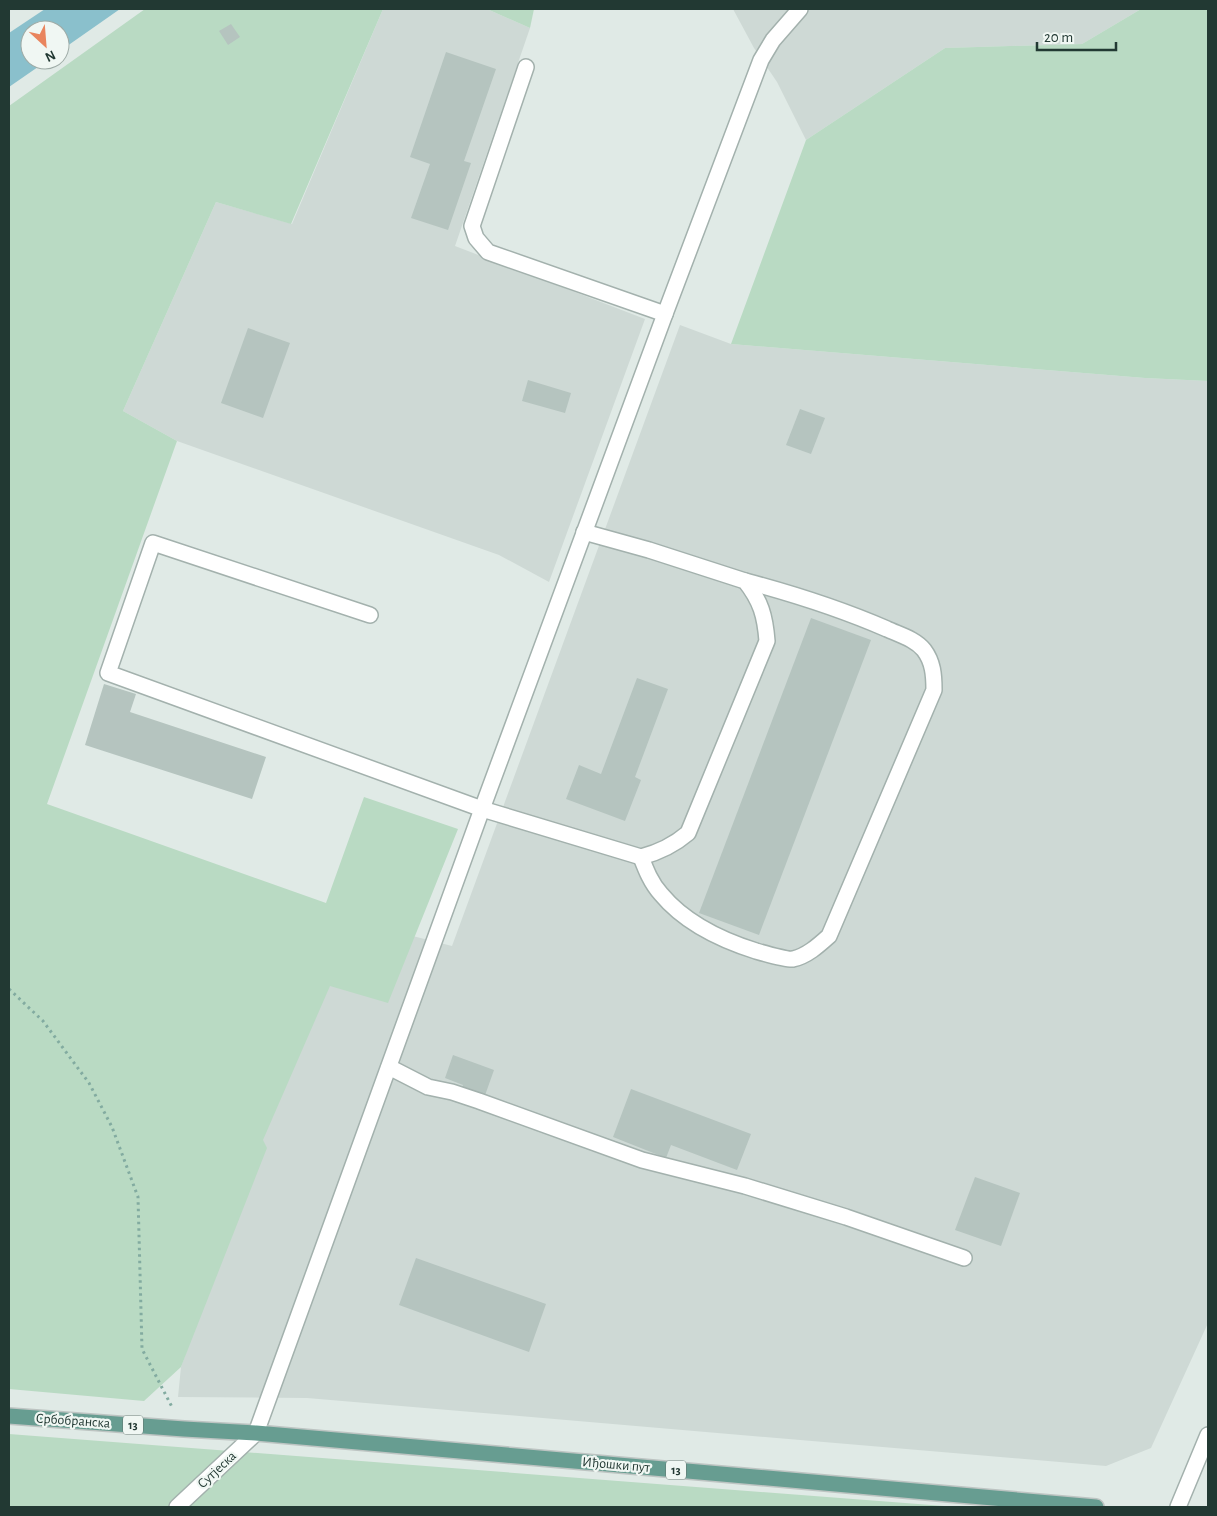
<svg xmlns="http://www.w3.org/2000/svg" width="1217" height="1516" viewBox="0 0 1217 1516" font-family="'Alegreya Sans',sans-serif">
<style>
.built{fill:#ced9d5}
.green{fill:#b9dac3}
.water{fill:#8ac0cc}
.building{fill:#b5c4bf}
.lines{fill:none;stroke-linecap:round;stroke-linejoin:round}
.minor-casing{stroke:#a3b1ad;stroke-width:18}
.major-casing{stroke:#bdc4c2;stroke-width:18}
.path{stroke:#82aba0;stroke-width:3;stroke-dasharray:2.5 4;stroke-linecap:butt}
.minor{stroke:#fff;stroke-width:15}
.major{stroke:#679d91;stroke-width:15}
.labels{text-anchor:middle;dominant-baseline:central;stroke-width:4.5;stroke-linejoin:round;paint-order:stroke}
.shield{fill:#f0f7f3;stroke:#60726d;stroke-width:1}
.shield-label{font-size:12px;font-weight:bold;fill:#223933}
.street-label{font-size:14px;fill:#223933;stroke:#f0f7f3}
</style>
<rect width="100%" height="100%" fill="#e0eae6"/>
<!-- built -->
<g class="built">
<path d="M383 9H487L530 28 455 246 645 319 549 582 499 555 177 441 123 411 216 202 292 224Z"/>
<path d="M733 9H1141L1082 44 945 48 806 140 777 82 754 48Z"/>
<path d="M680 325 731 344 1145 378 1208 381V1323L1151 1448 1106 1466 307 1398 178 1397 181 1367 342 918 452 946Z"/>
</g>
<!-- green -->
<g class="green">
<path d="M145 9H383L291 224 216 202 123 411 177 441 47 804 326 903 364 797 458 829 388 1003 330 986 263 1140 267 1148 181 1367 144 1401 9 1389V106Z"/>
<path d="M487 9H534L530 28Z"/>
<path d="M1141 9H1208V381L1145 378 731 344 806 140 945 48 1082 44Z"/>
<path d="M9 1434 957 1507H9Z"/>
</g>
<!-- water -->
<path class="water" d="M45 9H120L60 51V30H30V60H48L9 87V33Z"/>
<!-- building -->
<g class="building">
<path d="M231 24 240 37 228 45 219 31Z"/>
<path d="M446 52 496 69 464 161 471 163 448 230 411 218 430 164 410 157Z"/>
<path d="M248 328 290 343 263 418 221 403Z"/>
<path d="M528 380 571 393 565 413 522 401Z"/>
<path d="M800 409 825 418 811 454 786 445Z"/>
<path d="M811 618 871 640 759 935 699 913Z"/>
<path d="M637 678 668 689 635 777 641 780 625 821 566 799 579 765 601 774Z"/>
<path d="M104 684 136 694 130 712 266 757 252 799 85 745Z"/>
<path d="M453 1055 494 1070 483 1101 460 1092 463 1085 445 1078Z"/>
<path d="M631 1089 751 1134 737 1170 671 1145 666 1158 613 1137Z"/>
<path d="M975 1177 1020 1193 1001 1246 955 1230Z"/>
<path d="M416 1258 546 1304 529 1352 399 1305Z"/>
</g>
<g class="lines">
<defs>
<g id="minor">
<path d="M526 67 472 226 476 238 488 252 665 314"/>
<path d="M370 615 153 543 108 673 482 809 641 857C660 852 674 845 688 833L767 641C765 616 761 601 745 581L649 550 584 532"/>
<path d="M641 857C646 870 651 883 661 894 685 923 721 940 756 951 763 953 787 960 793 959 807 956 819 945 829 936L934 690C934 675 933 662 924 650 915 639 900 635 887 629 841 609 794 594 745 581"/>
<path d="M389 1067 428 1087 452 1092 479 1101 642 1160 745 1186 846 1217 964 1258"/>
<path d="M177 1507 256 1433 482 809 665 314 761 60 773 40 800 9"/>
<path d="M1178 1507 1208 1435"/>
</g>
<path id="major" d="M9 1416 184 1429 256 1433 1096 1507"/>
</defs>
<!-- minor casing -->
<use href="#minor" class="minor-casing"/>
<!-- major casing -->
<use href="#major" class="major-casing"/>
<!-- path -->
<path class="path" d="M9 989 43 1021 89 1083 112 1127 138 1197 142 1349 172 1407"/>
<!-- minor -->
<use href="#minor" class="minor"/>
<!-- major -->
<use href="#major" class="major"/>
</g>
<g class="labels">
<!-- shield labels -->
<g class="shield">
<rect x="123" y="1415.5" width="20" height="19" rx="4"/>
<rect x="666" y="1460.5" width="20" height="19" rx="4"/>
</g>
<g class="shield-label">
<text x="133" y="1425">13</text>
<text x="676" y="1470">13</text>
</g>
<!-- street labels -->
<g class="street-label">
<text transform="translate(73 1421) rotate(4)">Србобранска</text>
<text transform="translate(616 1465) rotate(5)">Иђошки пут</text>
<text transform="translate(217 1470) rotate(-43)">Сутјеска</text>
</g>
</g>
<!-- border -->
<rect width="1217" height="1516" fill="none" stroke="#223933" stroke-width="20"/>
<!-- north arrow -->
<g transform="translate(45 45) rotate(154)"><circle r="24" fill="#f0f7f3" stroke="#9eaba6"/>
<path d="M0-4L9 19L0 12L-9 19Z" fill="#e9855e"/>
<text y="-8" font-size="14" font-weight="bold" text-anchor="middle" fill="#223933">N</text>
</g>
<!-- scale -->
<path d="M1037 42v8h79v-8" fill="none" stroke="#223933" stroke-width="2.5"/>
<text x="1044" y="42" font-size="15" fill="#223933" stroke="#f0f7f3" stroke-width="4" paint-order="stroke">20 m</text>
</svg>
